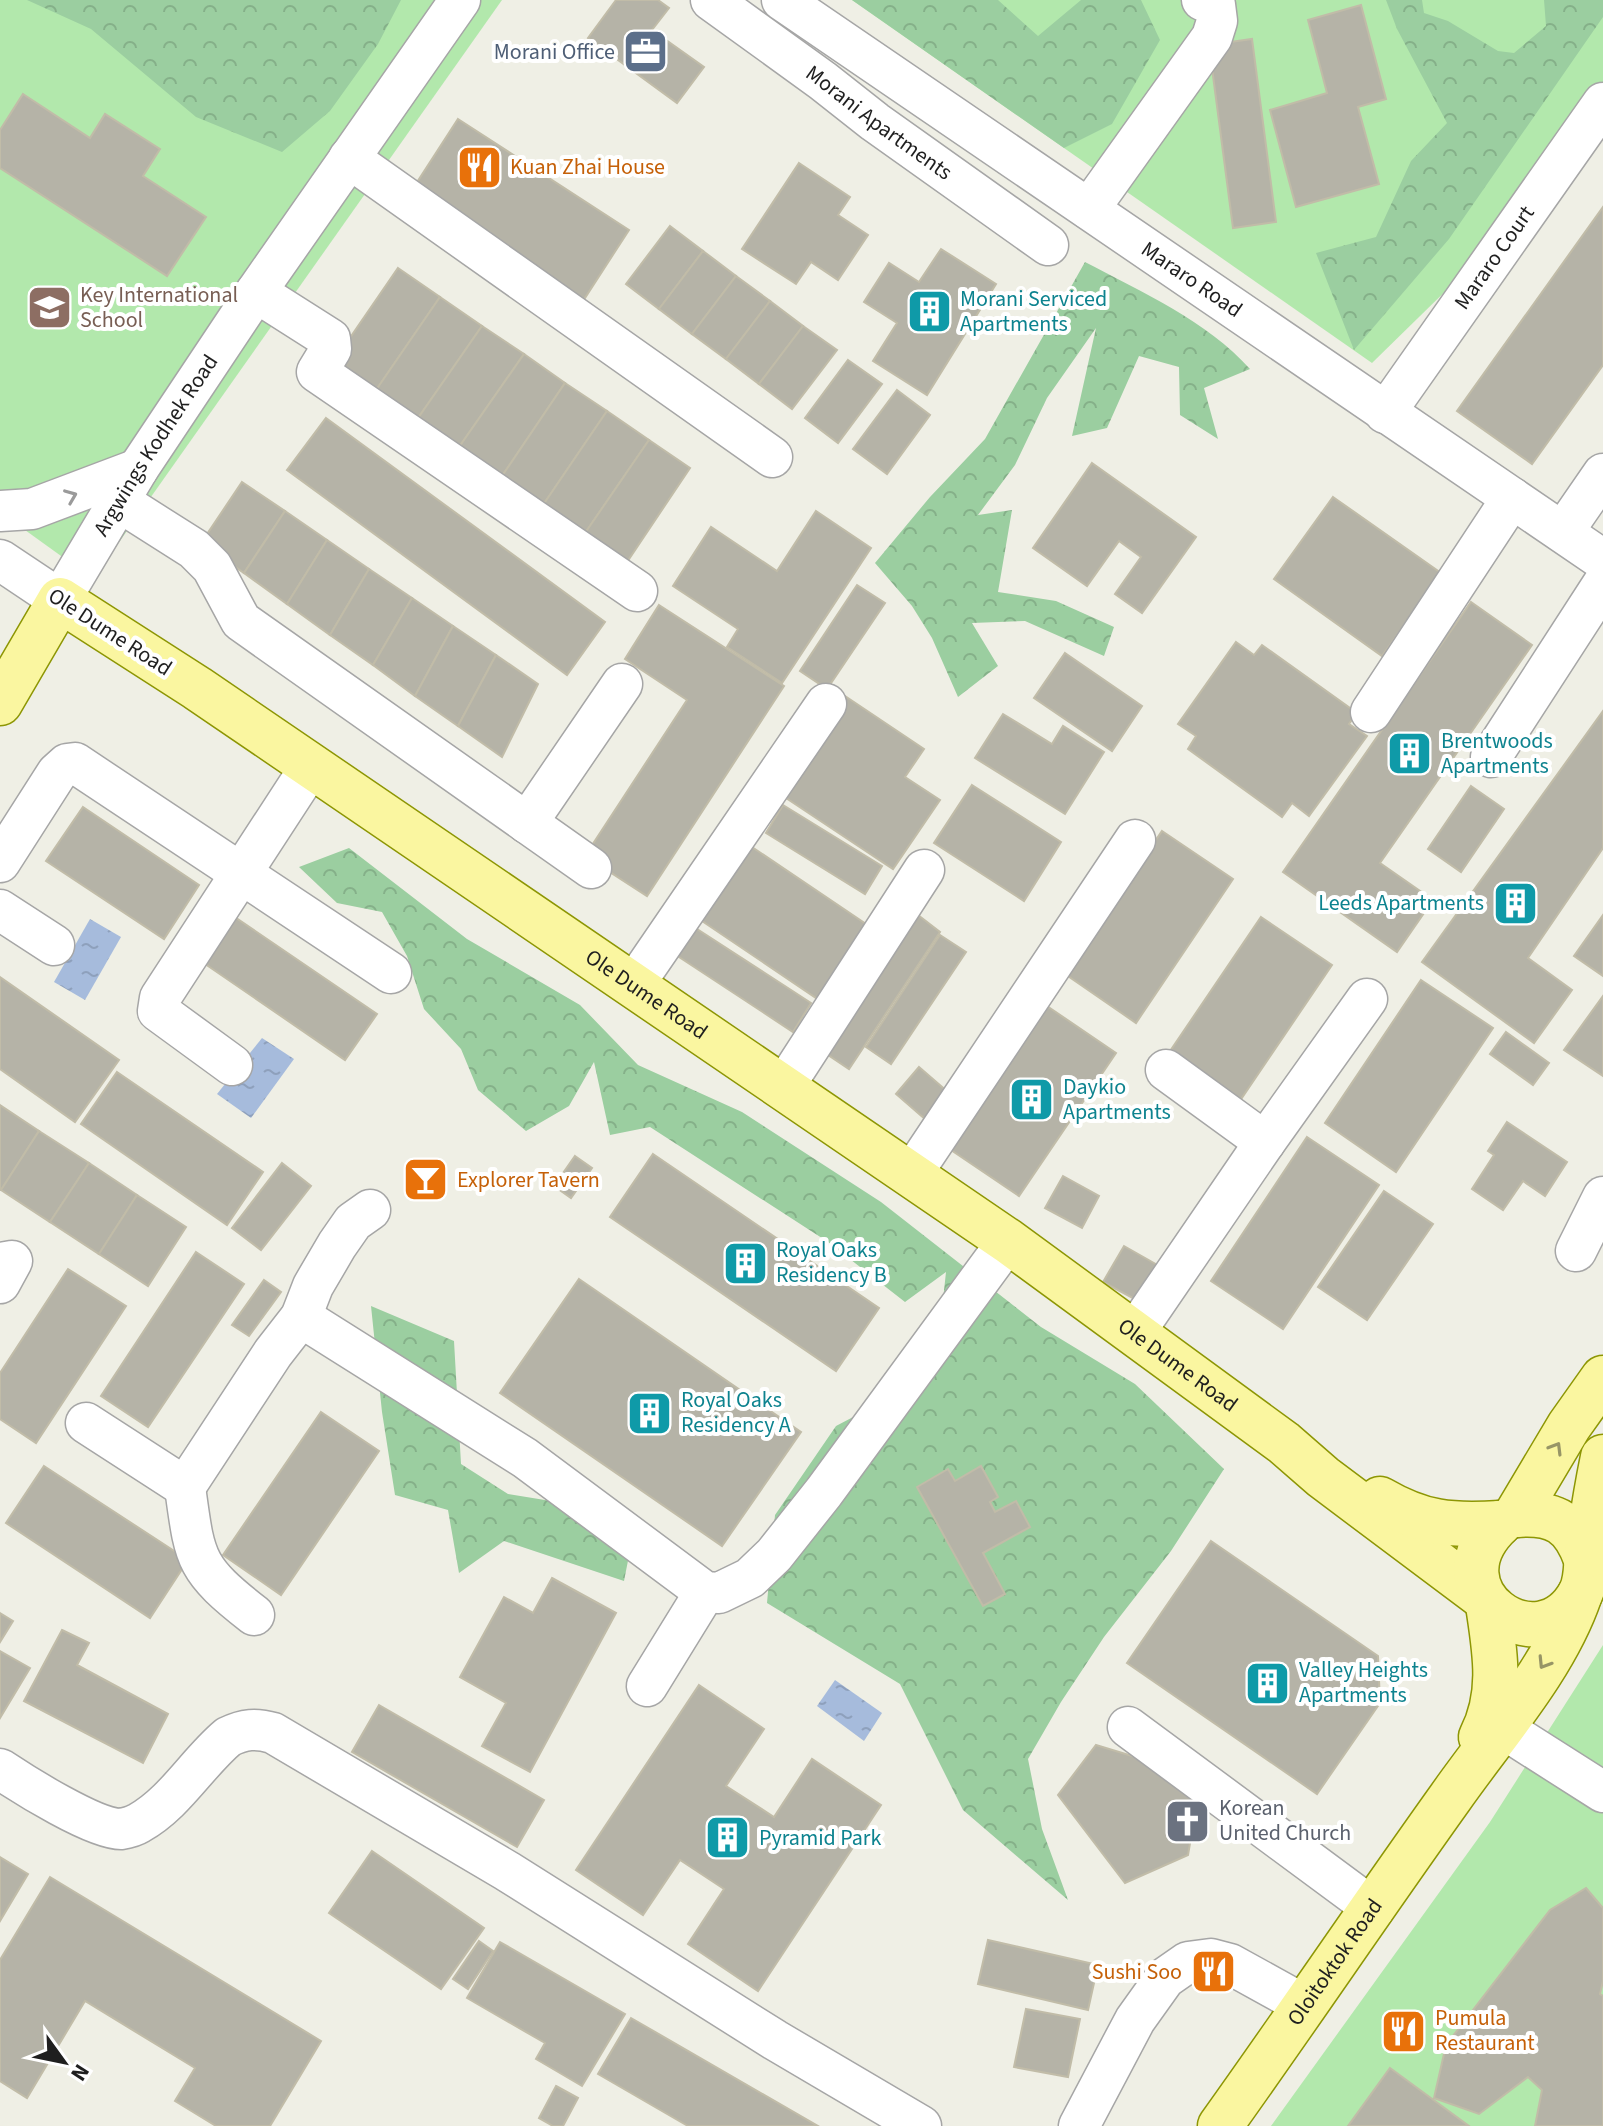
<svg xmlns="http://www.w3.org/2000/svg" width="1603" height="2126" viewBox="0 0 1603 2126" font-family="'Source Sans 3',sans-serif">
<style>
.grass{fill:#b2e8ac}
.forest{fill:url(#forest-crowns)}
.water{fill:url(#water-ripples)}
.building{fill:#b5b3a7;stroke:#c1bca8;stroke-width:2}
.lines{fill:none;stroke-linecap:round;stroke-linejoin:round}
.minor-casing{stroke:#a6a6a6;stroke-width:43}
.major-casing{stroke:#8d9604;stroke-width:47}
.minor{stroke:#fff;stroke-width:40}
.major{stroke:#faf6a0;stroke-width:44}
.oneway{stroke:#9a9a9a}
.oneway2{stroke:#979566}
.labels{text-anchor:middle;dominant-baseline:central;stroke-width:8;stroke-linejoin:round;paint-order:stroke}
.service-label{font-size:22px;fill:#4e5e75;stroke:#fff;text-anchor:end}
.street-label{font-size:22px;fill:#1f1f1f;stroke:#fff}
.food-label{font-size:22px;fill:#c56008;stroke:#fff;text-anchor:start}
.education-label{font-size:22px;fill:#785e54;stroke:#fff;text-anchor:start}
.culture-label{font-size:22px;fill:#0d838f;stroke:#fff;text-anchor:start}
.worship-label{font-size:22px;fill:#5b616d;stroke:#fff;text-anchor:start}
</style>
<defs>
<pattern id="forest-crowns" width="20" height="18" patternUnits="userSpaceOnUse" patternTransform="scale(2)"><rect width="20" height="18" fill="#9bcea0"/><path d="M2 6a3 3 0 1 1 6 0M12 15a3 3 0 1 1 6 0" fill="none" stroke="#85b089"/></pattern>
<pattern id="water-ripples" width="26" height="14" patternUnits="userSpaceOnUse" patternTransform="scale(2)"><rect width="26" height="14" fill="#a6bbdc"/><path d="M2 4q2-2 4 0t4 0M15 11q2-2 4 0t4 0" fill="none" stroke="#8ea0bc"/></pattern>
</defs>
<rect width="100%" height="100%" fill="#efefe5"/>
<!-- grass -->
<g class="grass">
<path d="M0 0H502L93 579 0 512Z"/>
<path d="M852 0H1603V137L1372 363Z"/>
<path d="M1603 1645V2126H1271L1490 1822Z"/>
</g>
<!-- forest -->
<g class="forest">
<path d="M27 0H401L378 44 330 111 282 152 196 117 91 29Z"/>
<path d="M852 0H998L1038 36 1081 0H1141L1160 40 1112 124 1064 148Z"/>
<path d="M1386 0H1422L1424 13 1448 21 1498 51 1514 53 1546 26 1544 0H1603V17L1449 239 1354 350 1316 253 1376 237 1411 161 1447 123 1397 29Z"/>
<path d="M1085 262C1142 292 1207 321 1250 369L1204 388 1218 439 1180 415 1179 367 1139 356 1107 428 1072 436 1096 328 1047 398 1015 465 978 515 1012 510 998 592 1056 601 1114 627 1104 656 1025 621 972 623 998 666 958 697 932 638 912 606 875 563 930 497 985 439Z"/>
<path d="M349 848 467 939 580 1005 638 1065 742 1112 881 1202 1041 1327 1135 1384 1224 1469 1171 1551 1104 1637 1061 1702 1028 1759 1042 1829 1068 1900 963 1810 900 1684 767 1603 775 1515 836 1426 935 1374 946 1272 905 1302 828 1242 650 1127 610 1135 594 1062 569 1106 526 1131 478 1090 461 1049 424 1009 407 956 382 912 337 903 299 867Z"/>
<path d="M371 1306 454 1341 461 1464 508 1494 637 1515 624 1581 504 1541 459 1573 448 1510 395 1495 382 1412Z"/>
</g>
<!-- water -->
<g class="water">
<path d="M90 919 121 937 85 1000 54 982Z"/>
<path d="M262 1038 294 1059 251 1118 217 1094Z"/>
<path d="M835 1680 882 1713 864 1741 817 1706Z"/>
</g>
<!-- building -->
<g class="building">
<path d="M616 0H658L669 8 652 30 704 67 677 103 588 38Z"/>
<path d="M1361 5 1386 99 1358 107 1379 184 1296 207 1270 110 1327 93 1308 20Z"/>
<path d="M1252 39 1276 222 1233 228 1209 45Z"/>
<path d="M23 94 90 138 105 114 160 149 143 176 206 217 167 276 0 168V130Z"/>
<path d="M458 119 629 230 583 301 412 190Z"/>
<path d="M799 163 850 197 838 215 868 235 838 280 811 262 796 284 742 249Z"/>
<path d="M1603 207V365L1532 464 1457 411Z"/>
<path d="M670 226 703 251 659 309 626 284Z"/>
<path d="M941 249 996 284 927 395 873 361 897 323 864 302 889 263 919 282Z"/>
<path d="M703 251 736 276 692 334 659 309Z"/>
<path d="M398 268 440 297 374 393 332 364Z"/>
<path d="M736 276 770 301 726 359 692 334Z"/>
<path d="M440 297 482 326 416 421 374 393Z"/>
<path d="M770 301 803 326 759 384 726 359Z"/>
<path d="M482 326 524 354 457 450 416 421Z"/>
<path d="M803 326 837 350 792 409 759 384Z"/>
<path d="M524 354 565 383 500 479 457 450Z"/>
<path d="M848 360 882 384 838 443 805 418Z"/>
<path d="M565 383 607 411 541 508 500 479Z"/>
<path d="M897 390 930 415 887 474 853 449Z"/>
<path d="M607 411 649 440 583 536 541 508Z"/>
<path d="M326 418 605 622 567 675 287 470Z"/>
<path d="M649 440 690 468 625 565 583 536Z"/>
<path d="M1092 463 1196 537 1142 613 1115 594 1141 557 1119 541 1087 586 1033 548Z"/>
<path d="M242 482 285 511 244 573 201 543Z"/>
<path d="M1333 497 1441 573 1382 656 1274 579Z"/>
<path d="M285 511 327 540 287 604 244 573Z"/>
<path d="M816 511 871 548 782 683 727 647 738 629 673 586 711 527 777 571Z"/>
<path d="M327 540 369 569 330 635 287 604Z"/>
<path d="M369 569 412 598 373 665 330 635Z"/>
<path d="M857 585 885 603 827 689 800 671Z"/>
<path d="M412 598 453 626 415 696 373 665Z"/>
<path d="M1471 602 1532 645 1380 863 1433 900 1397 952 1283 872Z"/>
<path d="M659 605 784 686 647 896 585 856 687 700 625 659Z"/>
<path d="M453 626 496 655 458 726 415 696Z"/>
<path d="M1236 642 1254 655 1262 645 1357 713 1349 724 1367 736 1309 816 1292 803 1282 817 1188 749 1196 736 1178 724Z"/>
<path d="M1065 653 1142 706 1112 751 1034 698Z"/>
<path d="M496 655 538 684 502 757 458 726Z"/>
<path d="M845 696 924 749 905 777 940 800 893 869 780 794Z"/>
<path d="M1603 711V848L1528 958 1572 990 1534 1043 1422 962Z"/>
<path d="M1003 714 1052 744 1063 726 1104 752 1065 814 975 758Z"/>
<path d="M972 785 1061 842 1024 901 934 843Z"/>
<path d="M1471 786 1504 809 1461 872 1428 849Z"/>
<path d="M783 805 882 866 865 894 766 833Z"/>
<path d="M83 807 199 885 164 939 46 861Z"/>
<path d="M1162 831 1233 879 1136 1023 1065 974Z"/>
<path d="M752 847 869 926 819 1000 702 921Z"/>
<path d="M226 911 377 1014 345 1060 195 957Z"/>
<path d="M918 915 940 932 849 1069 828 1055Z"/>
<path d="M1603 915V976L1574 956Z"/>
<path d="M1261 917 1332 965 1235 1108 1164 1060Z"/>
<path d="M694 927 811 1003 793 1032 676 955Z"/>
<path d="M940 935 966 952 891 1064 866 1047Z"/>
<path d="M0 977 119 1060 75 1122 0 1069Z"/>
<path d="M1421 980 1493 1028 1396 1172 1325 1123Z"/>
<path d="M1603 996V1076L1564 1050Z"/>
<path d="M1044 1004 1116 1053 1019 1196 948 1148Z"/>
<path d="M1506 1032 1549 1063 1533 1085 1490 1054Z"/>
<path d="M919 1067 948 1092 925 1119 896 1094Z"/>
<path d="M117 1072 263 1172 227 1225 81 1124Z"/>
<path d="M0 1105 39 1131 1 1190H0Z"/>
<path d="M1507 1122 1567 1162 1545 1196 1523 1181 1503 1210 1472 1189 1494 1155 1488 1151Z"/>
<path d="M39 1131 89 1163 50 1222 1 1190Z"/>
<path d="M1307 1137 1379 1185 1283 1329 1211 1281Z"/>
<path d="M653 1154 879 1308 836 1371 610 1217Z"/>
<path d="M575 1156 592 1168 571 1198 554 1186Z"/>
<path d="M89 1163 137 1195 99 1254 50 1222Z"/>
<path d="M282 1163 311 1186 261 1250 232 1228Z"/>
<path d="M1063 1176 1099 1196 1082 1228 1045 1208Z"/>
<path d="M1384 1191 1433 1224 1367 1320 1318 1287Z"/>
<path d="M137 1195 186 1227 148 1286 99 1254Z"/>
<path d="M1124 1246 1161 1267 1140 1302 1103 1282Z"/>
<path d="M196 1252 244 1284 148 1427 101 1396Z"/>
<path d="M68 1269 126 1306 36 1443 0 1419V1373Z"/>
<path d="M579 1279 801 1432 722 1546 500 1393Z"/>
<path d="M264 1280 281 1292 249 1336 232 1325Z"/>
<path d="M321 1412 379 1451 281 1595 223 1555Z"/>
<path d="M44 1466 188 1560 150 1618 6 1523Z"/>
<path d="M981 1466 998 1497 990 1502 995 1512 1016 1501 1030 1527 983 1553 1005 1594 983 1606 917 1487 948 1469 955 1481Z"/>
<path d="M1211 1541 1378 1656 1380 1703 1317 1794 1127 1663Z"/>
<path d="M552 1578 616 1613 530 1772 482 1746 506 1703 460 1677 504 1597 533 1613Z"/>
<path d="M0 1613 13 1621 0 1642Z"/>
<path d="M62 1630 89 1643 77 1665 168 1714 143 1763 24 1701Z"/>
<path d="M0 1651 30 1668 0 1718Z"/>
<path d="M699 1685 764 1729 726 1786 774 1817 812 1759 881 1805 758 1991 688 1944 724 1889 680 1860 643 1915 576 1870Z"/>
<path d="M379 1705 544 1800 517 1847 352 1752Z"/>
<path d="M1096 1745 1142 1759 1200 1785 1188 1855 1125 1883 1058 1795Z"/>
<path d="M372 1851 484 1928 441 1989 329 1913Z"/>
<path d="M0 1857 28 1874 0 1921Z"/>
<path d="M50 1877 321 2041 270 2126H216L175 2101 195 2068 85 2001 27 2098 0 2081V1960Z"/>
<path d="M1586 1888 1603 1908V1981L1600 1994 1603 1996V2126H1535L1542 2090 1528 2077 1479 2114 1434 2098 1446 2045 1550 1910Z"/>
<path d="M988 1940 1098 1965 1088 2010 978 1984Z"/>
<path d="M479 1941 493 1951 468 1989 453 1979Z"/>
<path d="M500 1942 625 2014 582 2086 536 2059 545 2043 467 1998Z"/>
<path d="M1026 2009 1080 2019 1068 2077 1014 2067Z"/>
<path d="M631 2018 818 2126H688L598 2074Z"/>
<path d="M1390 2068 1469 2126H1348Z"/>
<path d="M556 2086 578 2098 563 2126H553L539 2118Z"/>
</g>
<g class="lines">
<defs>
<g id="minor">
<path id="s1" d="M711 0 823 81 875 122 1048 245"/>
<path id="s2" d="M782 0 1603 560"/>
<path d="M349 158 772 457"/>
<path d="M1089 209 1212 37 1217 21 1215 5 1202 0"/>
<path d="M256 292 330 339 331 349 317 372 637 591"/>
<path id="s3" d="M1385 413 1603 103"/>
<path d="M120 502 194 549 212 567 241 621 591 868"/>
<path d="M0 511 32 509 138 469"/>
<path d="M1563 532 1603 474"/>
<path id="s4" d="M0 560 60 600 138 469 256 292 460 0"/>
<path d="M1371 712 1512 498"/>
<path d="M1491 757 1603 584"/>
<path d="M527 823 622 684"/>
<path d="M0 862 57 773 67 764 75 763 391 973"/>
<path d="M0 910 54 945"/>
<path d="M633 986 826 704"/>
<path d="M232 1065 158 1011 160 998 311 766"/>
<path d="M1166 1070 1265 1142"/>
<path d="M783 1088 924 870"/>
<path d="M911 1175 1135 840"/>
<path d="M1576 1251 1603 1197"/>
<path d="M0 1263 12 1261 0 1283"/>
<path d="M301 1317 525 1458 705 1592 719 1593 750 1578 774 1555 824 1492 1008 1241"/>
<path d="M1135 1332 1265 1142 1367 999"/>
<path d="M86 1423 185 1487 273 1353 301 1317 313 1286 337 1245 353 1222 370 1210"/>
<path d="M185 1487C195 1560 194 1568 254 1615"/>
<path d="M647 1686 705 1592"/>
<path d="M1128 1727 1374 1909"/>
<path d="M1501 1727 1603 1792"/>
<path d="M0 1769C24 1785 94 1829 121 1829 127 1828 134 1826 139 1823 175 1803 197 1763 228 1737 244 1729 256 1728 273 1733L507 1871 775 2040 921 2126"/>
<path d="M1079 2126 1135 2020 1165 1978 1188 1962 1211 1959 1230 1964 1306 2006"/>
</g>
<g id="major">
<path id="s5" d="M0 703 60 600 197 688 1008 1241 1284 1443 1323 1477 1483 1597"/>
<path d="M1380 1499C1423 1524 1451 1526 1500 1523"/>
<path d="M1516 1515 1569 1426 1603 1378"/>
<path d="M1516 1515C1555 1512 1573 1523 1586 1559"/>
<path d="M1500 1523C1428 1591 1539 1668 1580 1594 1588 1579 1585 1563 1588 1547 1592 1516 1597 1487 1603 1457"/>
<path d="M1481 1737C1503 1694 1495 1651 1488 1605"/>
<path id="s6" d="M1220 2126C1298 2017 1372 1907 1450 1798 1494 1735 1555 1668 1580 1594"/>
</g>
</defs>
<!-- minor casing -->
<use href="#minor" class="minor-casing"/>
<!-- major casing -->
<use href="#major" class="major-casing"/>
<!-- minor -->
<use href="#minor" class="minor"/>
<!-- major -->
<use href="#major" class="major"/>
</g>
<!-- one-way arrows -->
<defs><path id="oneway-chevron" d="M-2-3.5L2.5 0L-2 3.5" fill="none" stroke-width="1.6" stroke-linecap="round" stroke-linejoin="round" transform="scale(2)"/></defs>
<use class="oneway" href="#oneway-chevron" transform="translate(71 496) rotate(-22)"/>
<g class="oneway2">
<use href="#oneway-chevron" transform="translate(1556 1448) rotate(-59)"/>
<use href="#oneway-chevron" transform="translate(1544 1663) rotate(122)"/>
</g>
<!-- icons -->
<defs>
<symbol id="office-square" viewBox="-11 -11 22 22"><rect x="-9" y="-9" width="18" height="18" rx="4" fill="#5c6f8a" stroke="#fff"/><path d="M-6-3h4V-5.5h4V-3h4V5H-6ZM-1-4.5V-3h2v-1.5ZM-6 0V1H6V0Z" fill="#fff"/></symbol>
<symbol id="restaurant-square" viewBox="-11 -11 22 22"><rect x="-9" y="-9" width="18" height="18" rx="4" fill="#e8710a" stroke="#fff"/><path d="M-5-6h1v4h1v-4h1v4h1v-4h1v5L-1.5 .5V6h-2V.5L-5-1ZM5-6V6H3V1.5H1.5Q1.5-4 5-6Z" fill="#fff"/></symbol>
<symbol id="school-square" viewBox="-11 -11 22 22"><rect x="-9" y="-9" width="18" height="18" rx="4" fill="#8d6e63" stroke="#fff"/><path d="M0-5L7-2L0 1L-7-2ZM-4 1L0 2.5L4 1V4Q0 6-4 4Z" fill="#fff"/></symbol>
<symbol id="building-square" viewBox="-11 -11 22 22"><rect x="-9" y="-9" width="18" height="18" rx="4" fill="#0f9aa8" stroke="#fff"/><path d="M-4-6H4V6H1V3H-1V6H-4ZM-2.5-4.3h1.7v1.8h-1.7ZM.8-4.3h1.7v1.8H.8ZM-2.5-1h1.7V.8h-1.7ZM.8-1h1.7V.8H.8Z" fill="#fff"/></symbol>
<symbol id="bar-square" viewBox="-11 -11 22 22"><rect x="-9" y="-9" width="18" height="18" rx="4" fill="#e8710a" stroke="#fff"/><path d="M-6-5H6L.8 .8V4.5H3.5V6h-7V4.5H-.8V.8Z" fill="#fff"/></symbol>
<symbol id="church-square" viewBox="-11 -11 22 22"><rect x="-9" y="-9" width="18" height="18" rx="4" fill="#6b7280" stroke="#fff"/><path d="M-1.2-6h2.4v3.5h3.3v2.4h-3.3V6h-2.4V-.1h-3.3v-2.4h3.3Z" fill="#fff"/></symbol>
</defs>
<g fill-rule="evenodd">
<use href="#office-square" x="620" y="26" width="51" height="51"/>
<use href="#restaurant-square" x="454" y="142" width="51" height="51"/>
<use href="#school-square" x="24" y="282" width="51" height="51"/>
<use href="#building-square" x="904" y="286" width="51" height="51"/>
<use href="#building-square" x="1384" y="728" width="51" height="51"/>
<use href="#building-square" x="1490" y="878" width="51" height="51"/>
<use href="#building-square" x="1006" y="1074" width="51" height="51"/>
<use href="#bar-square" x="400" y="1154" width="51" height="51"/>
<use href="#building-square" x="720" y="1238" width="51" height="51"/>
<use href="#building-square" x="624" y="1388" width="51" height="51"/>
<use href="#building-square" x="1242" y="1658" width="51" height="51"/>
<use href="#church-square" x="1162" y="1796" width="51" height="51"/>
<use href="#building-square" x="702" y="1812" width="51" height="51"/>
<use href="#restaurant-square" x="1188" y="1946" width="51" height="51"/>
<use href="#restaurant-square" x="1378" y="2006" width="51" height="51"/>
</g>
<g class="labels">
<!-- service labels -->
<g class="service-label">
<text x="615" y="52">Morani Office</text>
</g>
<!-- street labels -->
<g class="street-label">
<text stroke="none"><textPath href="#s1" startOffset="208">Morani Apartments</textPath></text>
<text stroke="none"><textPath href="#s3" startOffset="190">Mararo Court</textPath></text>
<text stroke="none"><textPath href="#s2" startOffset="496">Mararo Road</textPath></text>
<text stroke="none"><textPath href="#s4" startOffset="254">Argwings Kodhek Road</textPath></text>
<text transform="translate(110 632) rotate(33)">Ole Dume Road</text>
<text stroke="none"><textPath href="#s5" startOffset="826">Ole Dume Road</textPath></text>
<text stroke="none"><textPath href="#s5" startOffset="1474">Ole Dume Road</textPath></text>
<text stroke="none"><textPath href="#s6" startOffset="200">Oloitoktok Road</textPath></text>
</g>
<!-- food labels -->
<g class="food-label">
<text x="510" y="167">Kuan Zhai House</text>
<text x="457" y="1180">Explorer Tavern</text>
<text x="1182" y="1972" text-anchor="end">Sushi Soo</text>
<text x="1435" y="2018">Pumula<tspan x="1435" dy="25">Restaurant</tspan></text>
</g>
<!-- education labels -->
<g class="education-label">
<text x="80" y="295">Key International<tspan x="80" dy="25">School</tspan></text>
</g>
<!-- culture labels -->
<g class="culture-label">
<text x="960" y="299">Morani Serviced<tspan x="960" dy="25">Apartments</tspan></text>
<text x="1441" y="741">Brentwoods<tspan x="1441" dy="25">Apartments</tspan></text>
<text x="1484" y="903" text-anchor="end">Leeds Apartments</text>
<text x="1063" y="1087">Daykio<tspan x="1063" dy="25">Apartments</tspan></text>
<text x="776" y="1250">Royal Oaks<tspan x="776" dy="25">Residency B</tspan></text>
<text x="681" y="1400">Royal Oaks<tspan x="681" dy="25">Residency A</tspan></text>
<text x="1299" y="1670">Valley Heights<tspan x="1299" dy="25">Apartments</tspan></text>
<text x="759" y="1838">Pyramid Park</text>
</g>
<!-- worship labels -->
<g class="worship-label">
<text x="1219" y="1808">Korean<tspan x="1219" dy="25">United Church</tspan></text>
</g>
</g>
<!-- north arrow -->
<g transform="translate(64 2062) rotate(123)" stroke="#ffffff" stroke-width="6" paint-order="stroke">
<path d="M0-6L14 30L0 20L-14 30Z" fill="#1f1f1f"/>
<text y="-12" font-size="22" font-weight="bold" text-anchor="middle" fill="#1f1f1f">N</text>
</g>
</svg>
